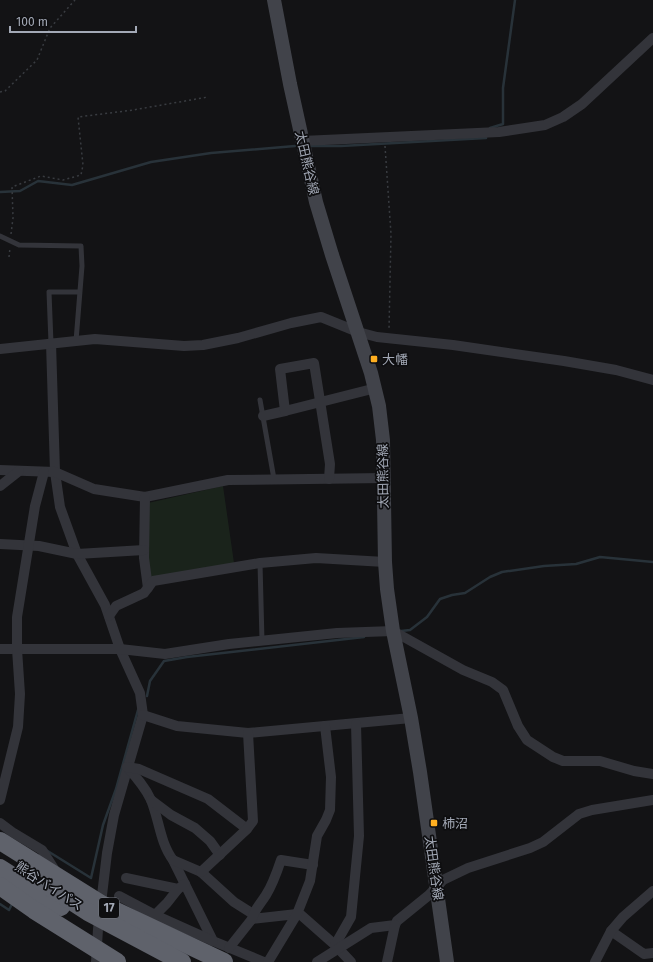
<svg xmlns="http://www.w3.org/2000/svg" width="653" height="962" viewBox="0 0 653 962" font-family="'Fira Sans','Noto Sans JP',sans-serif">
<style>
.green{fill:#1a231b}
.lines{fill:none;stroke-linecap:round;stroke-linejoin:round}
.stream{stroke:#283239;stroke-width:2.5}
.path{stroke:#393c41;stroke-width:1.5;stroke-dasharray:2 3;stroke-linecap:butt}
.lane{stroke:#33343a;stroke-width:5}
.street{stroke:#33343a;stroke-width:10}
.secondary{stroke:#41434a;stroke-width:14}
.highway{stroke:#5f626b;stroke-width:18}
.poi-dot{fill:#ffaf20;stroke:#0e0e10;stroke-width:1.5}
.labels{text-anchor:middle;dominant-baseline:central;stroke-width:3.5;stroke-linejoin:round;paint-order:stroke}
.shield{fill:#0e0e10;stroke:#767a84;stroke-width:1}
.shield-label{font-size:12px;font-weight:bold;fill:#a3a9b6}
.street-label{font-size:13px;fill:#a3a9b6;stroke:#0e0e10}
.poi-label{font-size:13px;fill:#a3a9b6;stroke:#0e0e10;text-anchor:start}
</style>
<rect width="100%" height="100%" fill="#131315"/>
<!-- green -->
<path class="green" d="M223 486 234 563 149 578 147 553 148 503Z"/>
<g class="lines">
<!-- stream -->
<g class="stream">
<path d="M490 128 503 124V88L515 0"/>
<path d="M311 146H341L486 138V134"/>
<path d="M0 192 20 191 38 181 72 185 151 162 211 153 295 146"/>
<path d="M401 631 410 630 427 617 440 599 452 595 465 593 490 577 502 572 544 566 576 564 600 557 653 562"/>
<path d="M147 696 150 681 164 661 187 657 364 637"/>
<path d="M46 850 91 878 103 825 116 789 138 710"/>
<path d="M0 904 9 910 13 902"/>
</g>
<!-- path -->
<g class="path">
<path d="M0 92 5 91 37 60 50 28 75 0"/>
<path d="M385 146 391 234 389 330"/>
<path d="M11 234 13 218 12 187 41 176 63 180 81 175 83 165 78 117 133 110 208 97"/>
<path d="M9 257 10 248"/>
</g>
<!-- lane -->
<g class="lane">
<path d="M0 236 19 245 81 246 82 266 76 341"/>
<path d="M51 343 49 292H79"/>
<path d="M260 400 274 479"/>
<path d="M260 563 262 641"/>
</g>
<!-- street -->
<g class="street">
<path d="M302 141 499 132 545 125 563 117 582 104 653 38"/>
<path d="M51 343 55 472 60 507 77 554 105 605 120 649 140 693 143 715 114 815 107 853 98 929 96 962"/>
<path d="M0 349 95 339 184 346 203 345 238 338 291 323 321 317 358 332 377 337 453 345 564 361 616 370 653 380"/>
<path d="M263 416 285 411"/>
<path d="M0 470 55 472 94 489 145 497 228 480 384 478"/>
<path d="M329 479 330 464 314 363 280 369 285 411 376 388"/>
<path d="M0 486 19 471"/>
<path d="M145 497 144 558 148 588"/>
<path d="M0 544 39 546 77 554 144 550"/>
<path d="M109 616 116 606 144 593 153 581 260 563 316 558 385 562"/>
<path d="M0 649H120L165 654 229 644 337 633 393 631 463 670 492 682 503 690 518 726 527 740 553 757 563 761H600L634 771 653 774"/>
<path d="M143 715 177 726 248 733 411 718"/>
<path d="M127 767C136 777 145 787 151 800 159 819 160 843 173 860L213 941 264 962"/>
<path d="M127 767 139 769 208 799 247 829"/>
<path d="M0 800 18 727 20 694 17 649V617L35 506 44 472"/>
<path d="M151 800 171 815 195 828 210 841 220 855"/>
<path d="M0 823 12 832 42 850 56 872"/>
<path d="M173 860 201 872 234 902 253 914"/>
<path d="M201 872 247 829 253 821 248 733"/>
<path d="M126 878 178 889"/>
<path d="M119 896 155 915 213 941"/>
<path d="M152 918 167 903 178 889 185 884"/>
<path d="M252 919 297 914 301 915 335 945 351 962"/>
<path d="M611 931 644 954 653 953"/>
<path d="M335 945 351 917 359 836 356 724"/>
<path d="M229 948 252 919C254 910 261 903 266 895 273 884 277 872 281 860L313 865"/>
<path d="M268 962 297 914 310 881 317 836 326 820 330 810 331 777 325 726"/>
<path d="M317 962 371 928 395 925 397 921 429 895 443 880 468 868 530 848 543 842 579 814 592 810 653 800"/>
<path d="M387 962 395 925"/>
<path d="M595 962 611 931 623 917 653 891"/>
</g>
<!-- secondary -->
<path class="secondary" d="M274 0 290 84 316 202 332 255 371 373 379 406 383 440 385 562 387 589 393 631 411 718 420 772 447 962"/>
<!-- highway -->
<g class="highway">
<path d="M0 841 101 904 224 962"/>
<path d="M0 868 61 907"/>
<path d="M0 886 34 910 117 962"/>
<path d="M51 888 88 912 182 962"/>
</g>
</g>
<!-- markers -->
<g class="poi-dot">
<rect x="370" y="355" width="8" height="8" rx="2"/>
<rect x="430" y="819" width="8" height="8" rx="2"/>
</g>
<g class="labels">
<!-- shield labels -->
<rect class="shield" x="99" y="898" width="20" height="20" rx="3"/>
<g class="shield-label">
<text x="109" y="908">17</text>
</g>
<!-- street labels -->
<g class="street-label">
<text transform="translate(307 163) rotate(77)">太田熊谷線</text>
<text transform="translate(383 476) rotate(-91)">太田熊谷線</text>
<text transform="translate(434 868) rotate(82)">太田熊谷線</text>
<text transform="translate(49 886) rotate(33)">熊谷バイパス</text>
</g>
<!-- poi labels -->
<g class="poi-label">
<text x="382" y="359">大幡</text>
<text x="442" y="823">柿沼</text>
</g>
</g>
<!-- scale -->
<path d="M10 26v6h126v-6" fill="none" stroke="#a3a9b6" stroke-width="2"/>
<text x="16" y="26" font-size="12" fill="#a3a9b6" stroke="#0e0e10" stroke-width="3" paint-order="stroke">100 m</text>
</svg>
